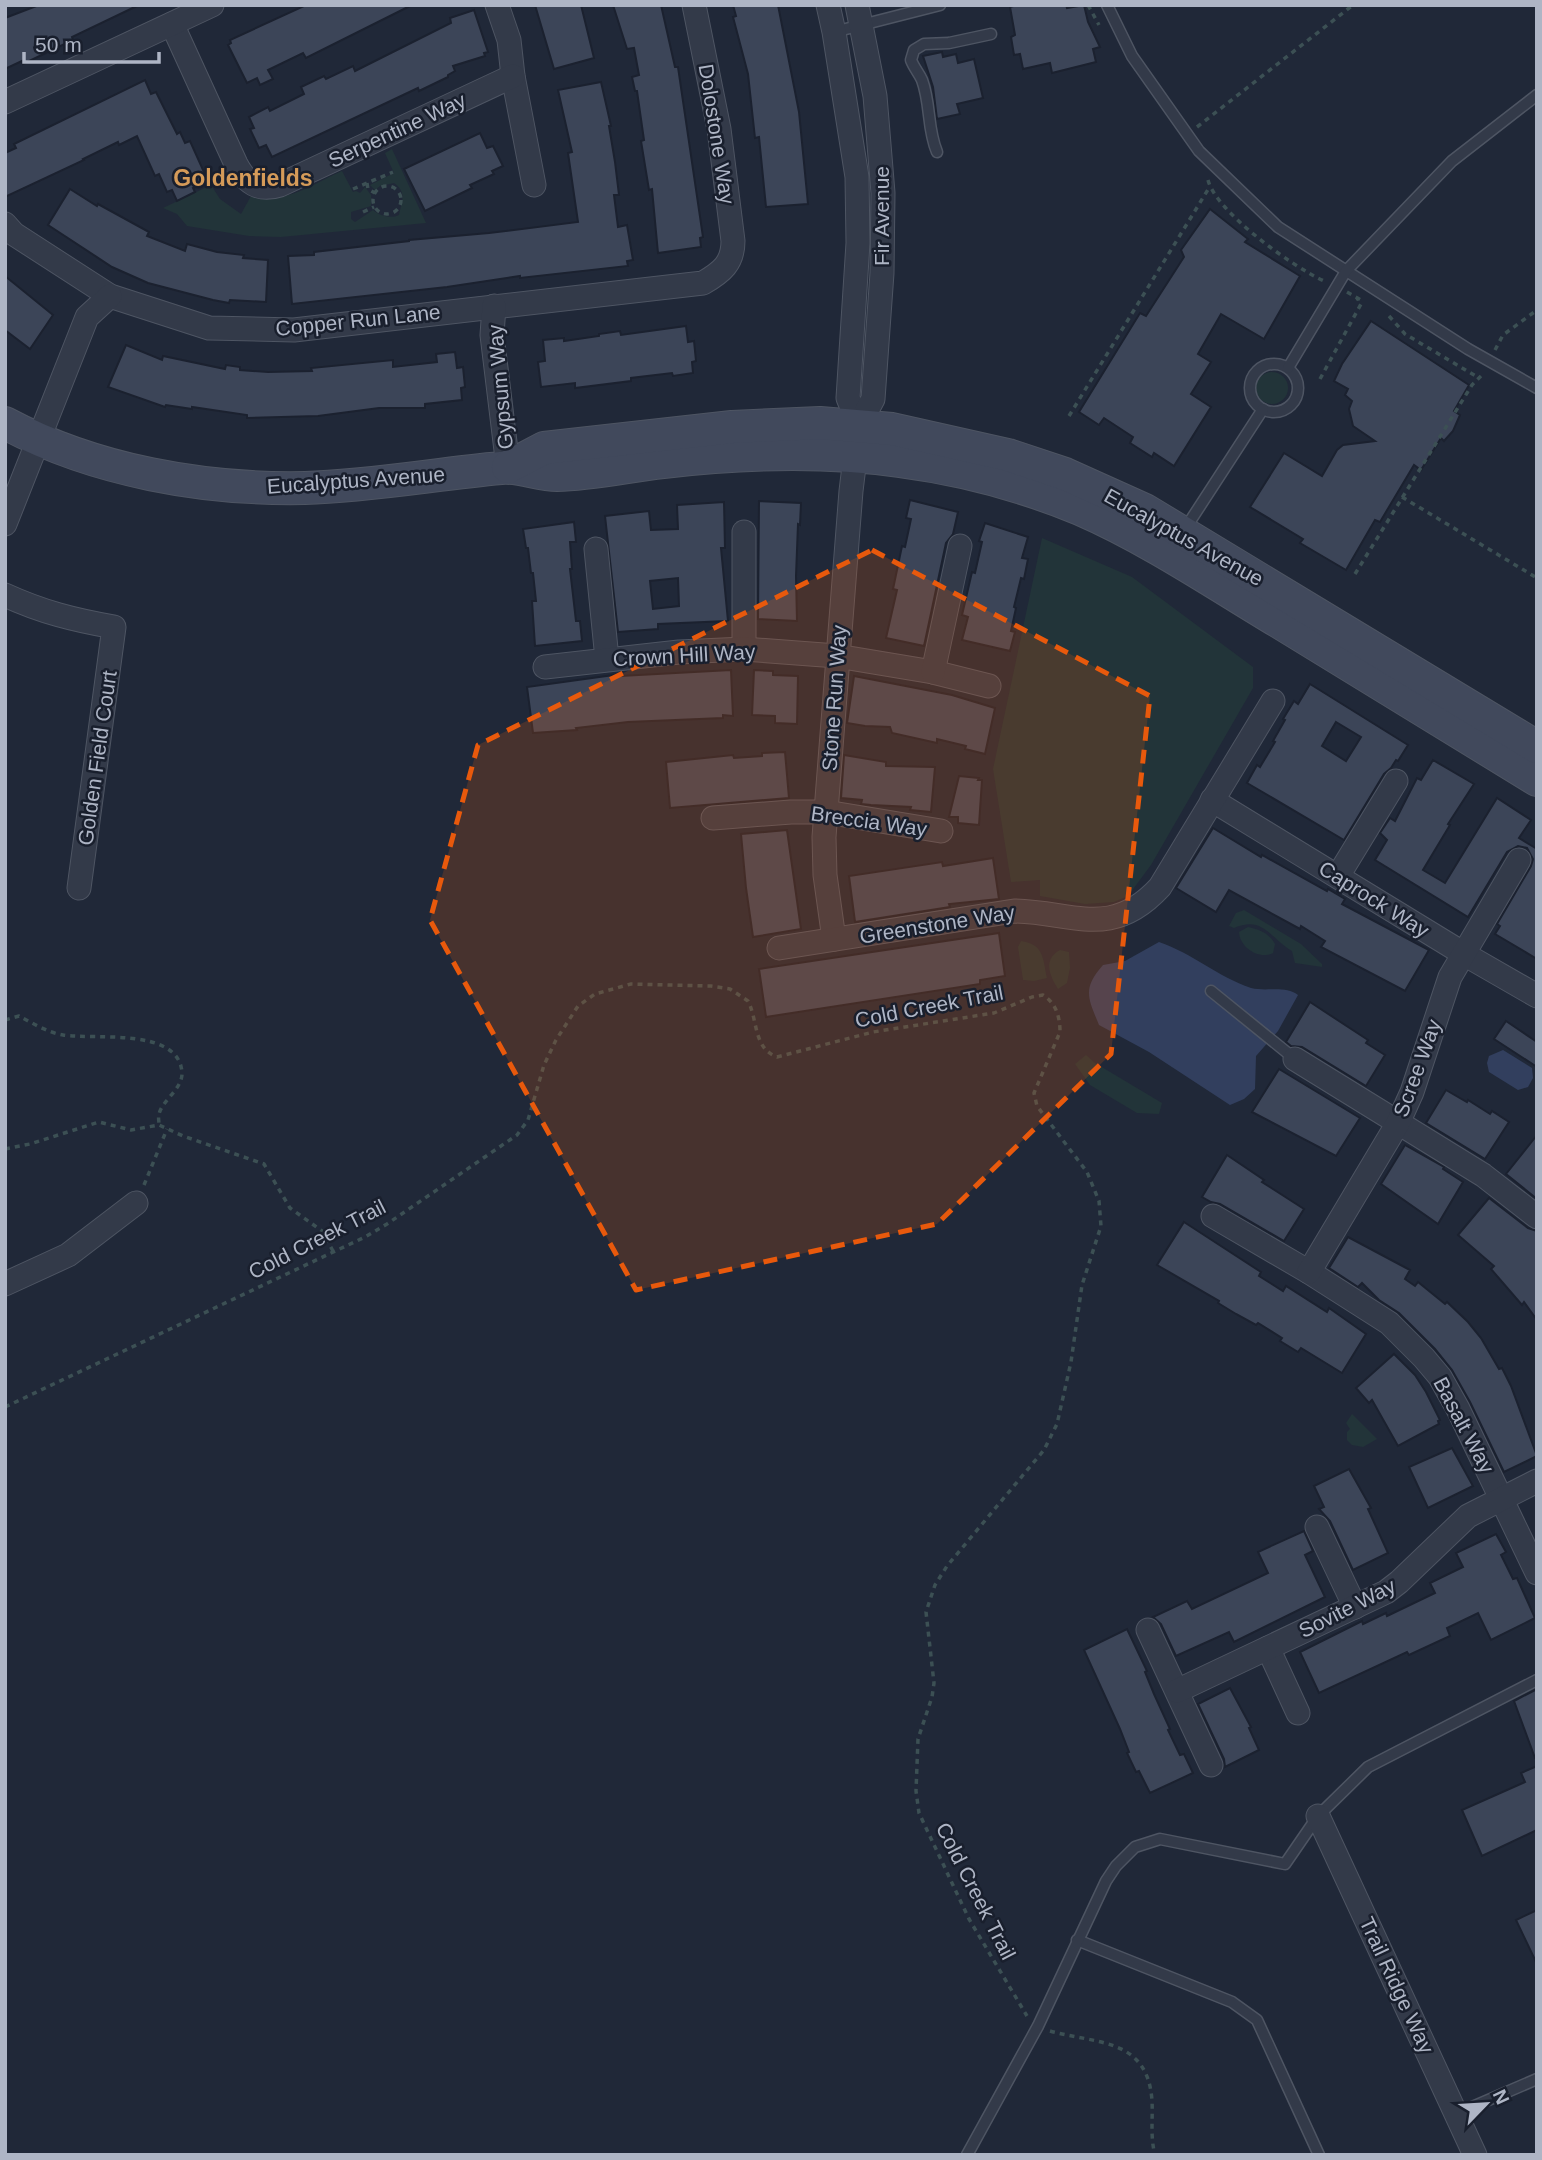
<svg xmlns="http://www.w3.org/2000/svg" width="1542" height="2160" viewBox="0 0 1542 2160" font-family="Helvetica,sans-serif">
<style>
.green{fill:#223439}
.water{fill:#323f5e}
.building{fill:#3c4558;stroke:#1b212f;stroke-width:2;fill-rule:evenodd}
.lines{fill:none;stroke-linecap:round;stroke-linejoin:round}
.service-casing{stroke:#4e5563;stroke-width:13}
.minor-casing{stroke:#4e5563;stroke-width:25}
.secondary-casing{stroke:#4e5563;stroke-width:34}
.path{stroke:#3c5054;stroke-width:3.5;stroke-dasharray:5 5;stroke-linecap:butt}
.service{stroke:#333a49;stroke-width:10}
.minor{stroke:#333a49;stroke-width:23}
.secondary{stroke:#41495c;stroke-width:32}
.marked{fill:#e8590c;fill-opacity:0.2;stroke:#e8590c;stroke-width:5;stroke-dasharray:14 9;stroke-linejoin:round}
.labels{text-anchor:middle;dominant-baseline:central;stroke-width:5;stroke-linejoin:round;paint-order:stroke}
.street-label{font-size:21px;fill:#aeb5c5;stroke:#191f2d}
.neighbourhood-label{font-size:23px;font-weight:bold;fill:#d59b59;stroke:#191f2d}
</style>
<rect width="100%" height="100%" fill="#202838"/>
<!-- green -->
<g class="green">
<path d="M392 149 426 223 281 237 249 236 187 226 177 214 163 208 211 185 220 199 241 214 251 196C288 204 310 185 342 171L353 192 356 191 360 193 365 187 371 195V206L351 212V219L355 222 373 210C380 216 391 219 399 215 401 203 408 193 394 183L380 186 375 190 370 185 394 173 385 153Z"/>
<circle cx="1272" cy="388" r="16"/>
<path d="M1042 538 1132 577 1253 667V688L1151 865 1128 896 1114 902 1085 904 1040 896V880L1011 882 993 769Z"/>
<path d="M1244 910 1301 944 1322 964V967L1295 963 1292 951C1270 938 1263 915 1234 928L1229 926 1236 913Z"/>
<path d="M1248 927C1259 929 1270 934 1275 944L1273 953C1259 960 1240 948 1239 932Z"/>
<path d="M1021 941C1044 944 1043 959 1047 978L1034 981 1023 980 1018 947Z"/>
<path d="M1060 950 1069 952 1070 968 1067 983 1058 989C1049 975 1043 959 1060 950Z"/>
<path d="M1086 1055 1095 1063 1162 1103 1159 1114 1137 1113 1090 1085 1075 1064Z"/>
<path d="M1352 1414 1377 1439 1363 1447 1352 1445 1347 1440V1432L1350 1429 1346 1423Z"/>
</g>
<!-- water -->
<g class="water">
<path d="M1159 942C1192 953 1218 977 1251 988 1267 992 1285 985 1298 995L1278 1031 1256 1056 1255 1089 1244 1099 1230 1105 1149 1052 1099 1025C1088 998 1082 989 1103 965L1125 961Z"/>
<path d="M1503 1050 1532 1068 1533 1078 1528 1087 1518 1090 1489 1072 1487 1063 1489 1056Z"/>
</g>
<!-- building -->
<g class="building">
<path d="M39 5H139L72 37 73 40 23 64 22 61 5 69V18Z"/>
<path d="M306 5H412L306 58 303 53 268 70 273 79 260 85 257 78 247 83 228 45 231 43 230 40Z"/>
<path d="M535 5H581L594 58 554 69Z"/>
<path d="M613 5H661L675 67H678L703 237 700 238 701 247 658 253 652 189 649 190 641 141 644 140 637 91H635L632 77 639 75 634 48 627 49Z"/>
<path d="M733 5H778L799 112 808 204 766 207 759 137 755 138 748 74 733 17 736 16Z"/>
<path d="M1017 5H1066L1067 8 1084 5 1088 22 1100 47 1093 49 1096 62 1052 73 1050 63 1023 69 1020 54 1014 55 1011 37 1015 35 1010 7Z"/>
<path d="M474 10 488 52 484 53 485 56 453 66 455 71 448 75V77L419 91 418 88 272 157 266 145 259 148 250 129 254 128 249 117 268 107 270 111 304 94 301 87 324 76 326 79 353 66 355 71 451 23 450 18Z"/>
<path d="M942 52 943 57 956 54 958 63 974 59 983 98 957 104 960 114 937 119 933 87 923 56Z"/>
<path d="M145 80 151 94 156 92 177 134 180 132 185 143 190 141 208 181 193 188 195 192 177 201 172 190 167 192 159 174 155 176 137 136 119 145 118 142 83 159 84 160 5 197V153L16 148 14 144Z"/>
<path d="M601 82 611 126H609L615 162 619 195H614L618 227 627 225 633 260 627 261 628 266 520 278V276L447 287 292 304 288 256 314 255V252L409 241V240L489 233 578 222 568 153 572 152 558 90Z"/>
<path d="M480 133 487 148 493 146 503 166 492 171 494 174 470 185 472 188 425 211 404 169Z"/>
<path d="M70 189 97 206 98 204 149 232 147 236 185 251 187 244 217 252 244 255 243 258 268 260 266 302 230 300 229 303 213 300 148 283 112 267 48 225Z"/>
<path d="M1210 209 1248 239 1245 242 1300 276 1264 339 1221 314 1198 354 1211 362 1191 394 1211 407 1174 466 1154 453 1152 457 1130 443 1133 437 1104 418 1099 425 1079 412 1140 313 1146 316 1184 257 1181 250Z"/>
<path d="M5 276 53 315 30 349 5 330Z"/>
<path d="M1371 321 1469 385 1454 411 1460 415 1453 431 1444 441 1441 438 1421 470 1414 465 1380 522 1375 520 1346 570 1300 543 1303 539 1250 507 1284 453 1322 476 1337 450 1343 445 1375 441 1353 426 1349 409 1352 401 1345 395 1348 389 1334 381 1342 364Z"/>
<path d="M686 326 688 342 694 341 696 361 692 362 693 373 673 376 672 373 631 378V381L575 388V383L541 387 538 362 545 361 543 340 564 338V341L599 336V334L620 331 621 335Z"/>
<path d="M126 345 162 360 163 356 225 369 226 365 240 367V370L268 372 312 371 311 368 393 360V367L437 362 436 354 455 352 457 368 463 367 465 387 461 388 462 400 425 404V408H379L318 416 247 418V415L192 407V409L166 405 165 407 108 387Z"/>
<path d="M910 500 958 512 953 534 946 543 924 646 886 638 897 590 893 589 902 546 905 547 911 519 906 518Z"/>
<path d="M759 501 801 503 800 525 798 524 796 576 797 621 758 619Z"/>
<path d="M724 502 725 548H721L728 621 658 624V629L618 632 605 516 649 511 651 530 678 529 677 505ZM678 578 679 606 653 609 650 581Z"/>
<path d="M574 522 576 542H570L572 569H570L576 621H580L582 641 535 646 532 601H536L533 573H531L528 548H526L523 529Z"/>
<path d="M985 523 1028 537 1022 558 1028 559 1024 579 1021 578 1014 607 1016 608 1011 631 1015 632 1010 651 962 640 968 617 962 615 972 572 975 573 982 542 979 541Z"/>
<path d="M731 670 733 716 723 715V718L628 722 576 728 577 730 533 733 527 687 621 674V676Z"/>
<path d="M754 670 773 671V675L798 676 797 724 775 723V716L752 715Z"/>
<path d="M854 676 952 695 995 708 985 754 965 749 966 746 937 739V743L892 733 890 727 865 726 847 723Z"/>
<path d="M1310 684 1408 745 1398 761 1396 760 1391 768 1384 774 1344 840 1247 783 1257 765 1260 767 1275 742 1273 741 1285 720 1283 719 1294 701 1298 704ZM1336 722 1361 737 1346 761 1322 746Z"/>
<path d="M785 752 789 798 670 808 666 762 733 755 734 758 762 756V753Z"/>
<path d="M844 755 886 762V766L935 767 931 812 910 810 911 807 871 805 861 804 862 800 841 798Z"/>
<path d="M1433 760 1474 784 1448 824 1450 825 1423 870 1445 883 1497 798 1531 820 1519 838 1537 849V959L1495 934 1500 926 1497 924 1531 866 1533 859 1527 848 1518 846 1507 852 1468 917 1375 860 1387 840 1380 833 1390 818 1395 821 1417 778 1421 780Z"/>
<path d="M959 776 979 778 978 780H982L979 825 958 823V817H949Z"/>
<path d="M1213 828 1261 857 1262 855 1327 891 1328 889 1345 899 1342 904 1429 950 1405 991 1321 947 1325 941 1301 926 1300 929 1229 890 1216 912 1176 888Z"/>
<path d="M787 830 801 929 753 937 746 888 741 834Z"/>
<path d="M993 858 999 899 949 904 950 907 855 922 849 876 942 862 943 866Z"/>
<path d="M999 933 1005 976 980 980V984L766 1017 759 969Z"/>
<path d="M1310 1002 1368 1040 1366 1043 1385 1055 1366 1086 1302 1047 1291 1046 1286 1042Z"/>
<path d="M1506 1021 1537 1042V1067L1494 1039Z"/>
<path d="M1279 1069 1360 1118 1336 1156 1252 1112Z"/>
<path d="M1446 1090 1467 1102 1468 1100 1490 1114 1492 1111 1509 1122 1485 1159 1426 1123Z"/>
<path d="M1537 1135V1199L1506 1174Z"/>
<path d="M1405 1145 1444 1167 1443 1169 1463 1182 1438 1224 1381 1184Z"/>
<path d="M1227 1155 1264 1180 1262 1182 1304 1209 1284 1241 1220 1204 1211 1202 1202 1197Z"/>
<path d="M1489 1198 1528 1228 1537 1231V1320L1524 1302 1522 1305 1491 1269 1494 1266 1458 1235Z"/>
<path d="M1184 1222 1261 1272 1259 1276 1283 1291 1286 1286 1327 1312 1329 1308 1366 1334 1342 1373 1301 1348 1298 1352 1280 1341 1282 1338 1258 1323 1256 1325 1236 1314 1218 1303 1219 1301 1157 1265Z"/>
<path d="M1348 1237 1410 1270 1405 1279 1415 1286 1418 1282 1445 1304 1447 1302 1468 1322 1481 1338 1499 1369 1502 1368 1511 1386 1537 1456 1504 1472 1470 1402 1452 1370 1435 1349 1399 1313 1379 1300 1362 1283 1358 1287 1329 1268Z"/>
<path d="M1394 1354 1415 1375 1426 1392 1440 1420 1438 1421 1439 1424 1398 1446 1372 1400 1369 1403 1356 1388Z"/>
<path d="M1452 1448 1473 1486 1428 1508 1409 1467Z"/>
<path d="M1349 1469 1371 1508 1368 1509 1388 1553 1353 1570 1330 1521 1319 1509 1324 1507 1314 1486Z"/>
<path d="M1304 1531 1313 1551 1305 1555 1325 1597 1234 1642 1229 1632 1176 1656 1161 1624 1153 1617 1187 1601 1192 1609 1268 1573 1258 1552Z"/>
<path d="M1496 1534 1506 1552 1501 1555 1513 1579 1517 1578 1535 1618 1491 1640 1478 1613 1447 1628 1450 1636 1409 1655 1407 1652 1319 1693 1300 1652 1362 1621 1363 1624 1386 1613 1387 1616 1435 1593 1430 1583 1463 1567 1456 1553Z"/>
<path d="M1127 1629 1147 1671 1145 1672 1154 1694 1170 1729 1168 1730 1180 1755 1184 1754 1193 1773 1150 1793 1139 1771 1136 1772 1127 1753 1129 1752 1120 1729 1084 1650Z"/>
<path d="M1230 1688 1251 1727 1249 1728 1259 1750 1225 1767 1224 1759 1198 1704Z"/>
<path d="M1537 1689V1758H1535L1514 1701Z"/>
<path d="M1537 1766V1830L1482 1856 1462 1810 1525 1782 1521 1773Z"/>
<path d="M1537 1910V1964L1516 1920Z"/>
</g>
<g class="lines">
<defs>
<g id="service">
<path d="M1107 5 1132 56 1199 151 1278 227 1468 349 1537 388"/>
<path d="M834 32 940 5"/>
<path d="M937 152C927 129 931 104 922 80 919 73 914 68 911 60L914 50 924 44 949 43 991 34"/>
<circle cx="1274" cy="388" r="24"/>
<path d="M1288 368 1346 271 1452 161 1537 95"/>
<path d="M1185 529 1263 409"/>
<path d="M1211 991 1295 1059"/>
<path d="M1077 1940 1232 2002 1257 2020 1319 2155"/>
<path d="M1456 2114 1537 2079"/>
<path d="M967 2155 1038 2026 1106 1881 1116 1866 1135 1847 1160 1839 1285 1864 1318 1816 1368 1767 1537 1680"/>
</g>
<g id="minor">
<path d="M497 5 509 40 513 76 534 185"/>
<path d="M828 5 834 32 857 177 858 243 848 398 859 425"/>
<path d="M172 24 236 164C246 183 258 192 280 185L513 76"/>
<path d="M5 102 212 5"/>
<path d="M5 224 14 234 110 296 209 328 294 330 703 283C722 272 733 263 733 241L719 129 694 5"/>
<path d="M494 306 492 335 508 467"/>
<path d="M5 524 87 317 110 296"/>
<path d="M596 549 607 659"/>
<path d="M5 595C42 612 74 620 114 627L79 888"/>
<path d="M744 649V532"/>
<path d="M545 667 679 652 744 649 837 656 933 672 989 686"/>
<path d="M933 672 960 546"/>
<path d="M1212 800 1464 954 1537 996"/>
<path d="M713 818 791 812H826L941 831"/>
<path d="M1338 876 1396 781"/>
<path d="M834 939 825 875 824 837 851 491 859 425 873 399 882 273 883 193 875 96 857 5"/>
<path d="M779 948 1014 911C1074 912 1111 940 1160 887L1273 701"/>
<path d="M1295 1059 1483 1175 1537 1217"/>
<path d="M1213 1216 1309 1272 1389 1323 1424 1358 1440 1377 1458 1409 1537 1573"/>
<path d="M1309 1272 1398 1123 1412 1092 1450 977 1519 860"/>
<path d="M5 1284 68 1255 136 1203"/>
<path d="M1317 1527 1355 1607"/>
<path d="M1148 1630 1211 1765"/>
<path d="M1268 1648 1298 1713"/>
<path d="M1177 1691 1386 1592 1399 1582 1468 1516 1537 1481"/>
<path d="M1318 1816 1475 2155"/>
</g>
<g id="secondary">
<path d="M5 423C95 471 204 490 305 488 371 486 436 474 501 468 520 466 538 475 557 475 592 474 628 466 663 462 742 453 820 450 899 461 960 469 1022 485 1080 509 1149 539 1214 583 1279 622 1365 674 1451 727 1537 780"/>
<path d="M508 467 544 448 732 427 820 423 892 429 1008 455 1065 474 1145 510 1537 747"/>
</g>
</defs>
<!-- service casing -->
<use href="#service" class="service-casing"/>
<!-- minor casing -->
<use href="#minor" class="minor-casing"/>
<!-- secondary casing -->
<use href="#secondary" class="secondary-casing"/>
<!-- path -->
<g class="path">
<path d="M1088 5 1099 25"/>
<path d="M1197 127 1353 5"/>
<path d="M1208 180C1216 212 1293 267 1324 281"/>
<path d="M367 183 368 189 375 193"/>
<circle cx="387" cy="200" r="14"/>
<path d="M353 189 393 172"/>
<path d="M363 212 374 207"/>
<path d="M1347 292 1361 300"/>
<path d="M1389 316 1405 334 1479 378"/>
<path d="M1495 350 1503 335 1537 310"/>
<path d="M1320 379 1361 304 1357 298"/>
<path d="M1069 416 1209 188"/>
<path d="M1402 497 1537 578"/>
<path d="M1355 574 1472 385 1484 373"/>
<path d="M5 1020 19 1016C32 1023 49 1033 63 1035 95 1040 178 1027 182 1072 183 1089 163 1099 159 1114 158 1117 159 1121 159 1125"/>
<path d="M5 1149 30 1144 99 1122 131 1130 159 1125 183 1136 264 1164 290 1208 322 1231 333 1251"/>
<path d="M144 1185 167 1129"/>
<path d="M5 1407 365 1237 387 1224 517 1135 528 1120 544 1065 556 1040 578 1006 595 994 631 984 711 986 730 989 748 1001C758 1020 753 1048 777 1057L873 1032 994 1013 1032 997 1043 995C1056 1003 1060 1017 1060 1032L1034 1093 1037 1106 1087 1172 1099 1201 1101 1226 1082 1285 1071 1362 1057 1424 1044 1450 947 1566 935 1585 926 1612 934 1683 932 1697 918 1739 916 1791 919 1813 969 1919 1027 2016"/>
<path d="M1050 2031C1095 2044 1148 2037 1152 2101 1153 2119 1150 2136 1155 2155"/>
</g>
<!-- service -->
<use href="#service" class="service"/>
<!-- minor -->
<use href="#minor" class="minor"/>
<!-- secondary -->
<use href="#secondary" class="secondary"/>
</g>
<!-- marked area -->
<path class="marked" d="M872 550 1150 696 1111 1054 937 1224 636 1290 430 920 478 745Z"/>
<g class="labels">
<!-- street labels -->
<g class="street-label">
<text transform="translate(397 130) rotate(-25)">Serpentine Way</text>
<text transform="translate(717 134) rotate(81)">Dolostone Way</text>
<text transform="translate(881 216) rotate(-90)">Fir Avenue</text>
<text transform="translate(358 320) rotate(-6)">Copper Run Lane</text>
<text transform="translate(500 387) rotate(-95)">Gypsum Way</text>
<text transform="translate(356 480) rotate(-4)">Eucalyptus Avenue</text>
<text transform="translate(1184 537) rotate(29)">Eucalyptus Avenue</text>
<text transform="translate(684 655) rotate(-3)">Crown Hill Way</text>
<text transform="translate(834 698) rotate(-86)">Stone Run Way</text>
<text transform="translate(97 758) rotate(-82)">Golden Field Court</text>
<text transform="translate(869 821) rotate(8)">Breccia Way</text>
<text transform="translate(1374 899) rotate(32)">Caprock Way</text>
<text transform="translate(937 924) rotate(-9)">Greenstone Way</text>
<text transform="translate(929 1006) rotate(-11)">Cold Creek Trail</text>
<text transform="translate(1417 1068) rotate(-70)">Scree Way</text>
<text transform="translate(317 1239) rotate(-27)">Cold Creek Trail</text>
<text transform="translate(1464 1425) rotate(62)">Basalt Way</text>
<text transform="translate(1347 1608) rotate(-27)">Sovite Way</text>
<text transform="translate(976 1891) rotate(63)">Cold Creek Trail</text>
<text transform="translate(1397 1985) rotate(65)">Trail Ridge Way</text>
</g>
<!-- neighbourhood labels -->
<g class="neighbourhood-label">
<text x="243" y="178">Goldenfields</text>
</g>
</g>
<!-- border -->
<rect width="1542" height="2160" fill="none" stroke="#aeb5c5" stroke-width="14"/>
<!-- north arrow -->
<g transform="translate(1486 2104) rotate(65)" stroke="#191f2d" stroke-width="5" paint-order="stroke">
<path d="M0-5L12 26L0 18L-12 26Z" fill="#aeb5c5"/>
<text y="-10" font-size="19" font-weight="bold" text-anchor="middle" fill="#aeb5c5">N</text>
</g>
<!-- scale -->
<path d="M24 52v10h135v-10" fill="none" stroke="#aeb5c5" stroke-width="3.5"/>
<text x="35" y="52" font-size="21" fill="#aeb5c5" stroke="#191f2d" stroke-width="5" paint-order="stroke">50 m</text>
</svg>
